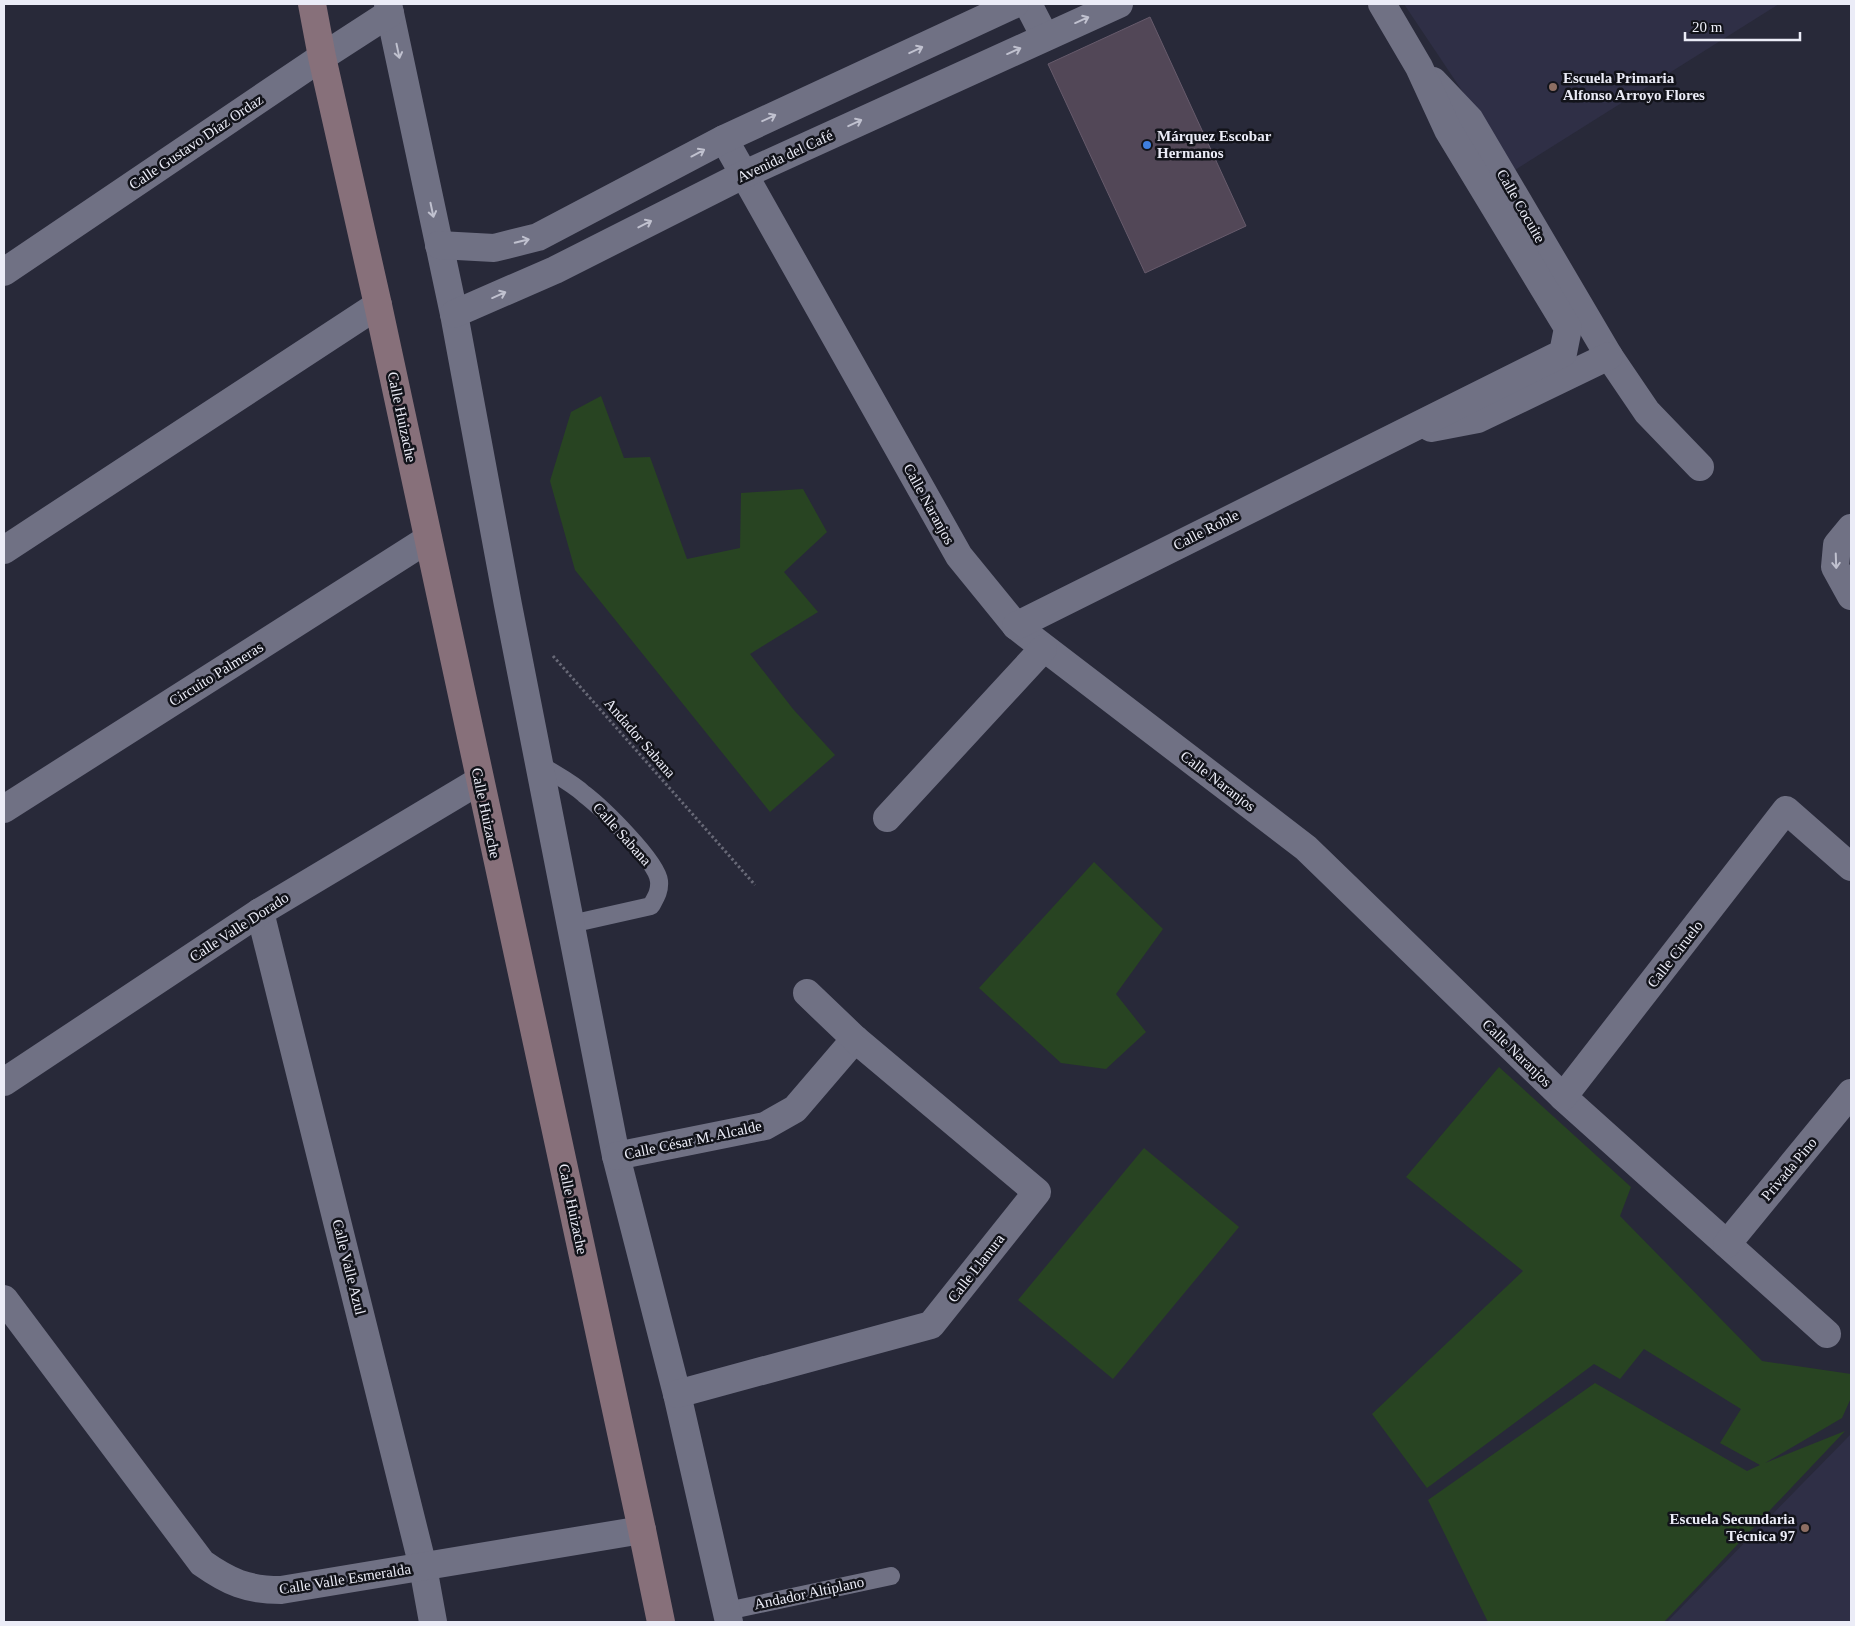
<svg xmlns="http://www.w3.org/2000/svg" width="1855" height="1626" viewBox="0 0 1855 1626" font-family="Georgia,serif">
<style>
.built{fill:#2f2f46}
.green{fill:#284422}
.building{fill:#524757;stroke:#675b6c}
.lines{fill:none;stroke-linecap:round;stroke-linejoin:round}
.path{stroke:#686977;stroke-width:3;stroke-dasharray:2.5 2.5;stroke-linecap:butt}
.service{stroke:#707184;stroke-width:18}
.minor{stroke:#707184;stroke-width:28}
.secondary{stroke:#87707a;stroke-width:28}
.oneway{stroke:#c0c1cf}
.education-dot{fill:#8d6e63;stroke:#12131a;stroke-width:2}
.shop-dot{fill:#3f7fe0;stroke:#12131a;stroke-width:2}
.labels{text-anchor:middle;dominant-baseline:central;stroke-width:5;stroke-linejoin:round;paint-order:stroke}
.poi-label{font-size:15px;font-weight:bold;fill:#ebecf7;stroke:#12131a;text-anchor:start}
.street-label{font-size:15px;fill:#ebecf7;stroke:#12131a}
</style>
<rect width="100%" height="100%" fill="#282939"/>
<!-- built -->
<g class="built">
<path d="M1404 4H1779L1515 170Z"/>
<path d="M1851 1434V1622H1667Z"/>
</g>
<!-- green -->
<g class="green">
<path d="M601 396 624 458 650 457 687 559 740 548 741 493 803 489 827 532 784 572 818 612 750 654 793 709 835 755 770 812 575 570 550 481 571 412Z"/>
<path d="M1094 862 1163 929 1116 994 1146 1032 1106 1069 1061 1063 979 988Z"/>
<path d="M1499 1067 1631 1187 1620 1216 1762 1361 1851 1374V1398L1842 1418 1765 1463 1845 1431 1664 1622H1488L1428 1500 1595 1383 1747 1471 1760 1465 1720 1443 1741 1409 1644 1349 1620 1379 1594 1364 1427 1488 1372 1414 1523 1271 1406 1177Z"/>
<path d="M1144 1148 1239 1227 1113 1379 1018 1300Z"/>
</g>
<!-- building -->
<path class="building" d="M1150 17 1246 226 1145 273 1048 64Z"/>
<g class="lines">
<!-- path -->
<path class="path" d="M553 656 755 885"/>
<!-- service -->
<g class="service">
<path d="M539 764C554 774 571 782 584 794 601 807 657 861 659 881 660 891 656 897 651 906L571 924"/>
<path d="M727 1611 891 1576"/>
</g>
<!-- minor -->
<g class="minor">
<path d="M388 4 454 314 508 605 616 1156 677 1394 729 1622"/>
<path d="M1028 4 1045 37"/>
<path d="M1433 81 1470 120 1609 356 1647 412 1700 467"/>
<path d="M724 139 959 556 1016 626 1306 848 1563 1097 1827 1334"/>
<path d="M439 245 494 248 538 237 724 139 1015 4"/>
<path d="M4 272 322 57 390 13"/>
<path d="M454 314 555 270 745 174 1119 4"/>
<path d="M1431 428 1478 419 1609 356"/>
<path d="M1851 528 1837 545 1835 567 1851 596"/>
<path d="M4 550 378 305"/>
<path d="M1016 626 1563 353 1568 328 1448 130 1419 67 1382 4"/>
<path d="M4 809 428 539"/>
<path d="M887 818 1043 649"/>
<path d="M260 912 423 1567 433 1622"/>
<path d="M4 1082 260 912 479 781"/>
<path d="M1563 1097 1786 810 1851 867"/>
<path d="M616 1156 765 1126 795 1109 855 1039"/>
<path d="M1727 1244 1851 1093"/>
<path d="M4 1299 202 1563C229 1582 247 1590 281 1590L642 1530"/>
<path d="M677 1394 931 1325 1037 1192 855 1039 807 993"/>
</g>
<!-- secondary -->
<path class="secondary" d="M312 4 322 57 378 305 642 1530 661 1622"/>
</g>
<!-- one-way arrows -->
<defs><path id="oneway-shaft" d="M-6 0H5M1.5-3L5.5 0L1.5 3" fill="none" stroke-width="1.6" stroke-linecap="round" stroke-linejoin="round" transform="scale(1.25)"/></defs>
<g class="oneway">
<use href="#oneway-shaft" transform="translate(1082 20) rotate(-24)"/>
<use href="#oneway-shaft" transform="translate(916 50) rotate(-25)"/>
<use href="#oneway-shaft" transform="translate(398 51) rotate(78)"/>
<use href="#oneway-shaft" transform="translate(1014 51) rotate(-24)"/>
<use href="#oneway-shaft" transform="translate(769 118) rotate(-25)"/>
<use href="#oneway-shaft" transform="translate(855 123) rotate(-25)"/>
<use href="#oneway-shaft" transform="translate(698 153) rotate(-28)"/>
<use href="#oneway-shaft" transform="translate(432 210) rotate(78)"/>
<use href="#oneway-shaft" transform="translate(645 224) rotate(-27)"/>
<use href="#oneway-shaft" transform="translate(522 241) rotate(-14)"/>
<use href="#oneway-shaft" transform="translate(499 295) rotate(-24)"/>
<use href="#oneway-shaft" transform="translate(1836 561) rotate(88)"/>
</g>
<!-- markers -->
<g class="education-dot">
<circle cx="1553" cy="87" r="5"/>
<circle cx="1805" cy="1528" r="5"/>
</g>
<circle class="shop-dot" cx="1147" cy="145" r="5"/>
<g class="labels">
<!-- poi labels -->
<g class="poi-label">
<text x="1563" y="78">Escuela Primaria<tspan x="1563" dy="17">Alfonso Arroyo Flores</tspan></text>
<text x="1157" y="136">Márquez Escobar<tspan x="1157" dy="17">Hermanos</tspan></text>
<text x="1795" y="1519" text-anchor="end">Escuela Secundaria<tspan x="1795" dy="17">Técnica 97</tspan></text>
</g>
<!-- street labels -->
<g class="street-label">
<text transform="translate(196 142) rotate(-34)">Calle Gustavo Díaz Ordaz</text>
<text transform="translate(785 156) rotate(-25)">Avenida del Café</text>
<text transform="translate(1521 206) rotate(60)">Calle Cocuite</text>
<text transform="translate(402 417) rotate(78)">Calle Huizache</text>
<text transform="translate(929 504) rotate(61)">Calle Naranjos</text>
<text transform="translate(1206 530) rotate(-27)">Calle Roble</text>
<text transform="translate(216 674) rotate(-32)">Circuito Palmeras</text>
<text transform="translate(640 738) rotate(49)">Andador Sabana</text>
<text transform="translate(1218 781) rotate(37)">Calle Naranjos</text>
<text transform="translate(486 813) rotate(78)">Calle Huizache</text>
<text transform="translate(622 834) rotate(48)">Calle Sabana</text>
<text transform="translate(239 927) rotate(-33)">Calle Valle Dorado</text>
<text transform="translate(1675 954) rotate(-52)">Calle Ciruelo</text>
<text transform="translate(1517 1053) rotate(44)">Calle Naranjos</text>
<text transform="translate(693 1140) rotate(-12)">Calle César M. Alcalde</text>
<text transform="translate(1789 1169) rotate(-50)">Privada Pino</text>
<text transform="translate(573 1209) rotate(78)">Calle Huizache</text>
<text transform="translate(349 1267) rotate(76)">Calle Valle Azul</text>
<text transform="translate(976 1268) rotate(-52)">Calle Llanura</text>
<text transform="translate(345 1579) rotate(-9)">Calle Valle Esmeralda</text>
<text transform="translate(809 1593) rotate(-12)">Andador Altiplano</text>
</g>
</g>
<!-- border -->
<rect width="1855" height="1626" fill="none" stroke="#ebecf7" stroke-width="10"/>
<!-- scale -->
<path d="M1685 32v8h115v-8" fill="none" stroke="#ebecf7" stroke-width="2.5"/>
<text x="1692" y="32" font-size="15" fill="#ebecf7" stroke="#12131a" stroke-width="4" paint-order="stroke">20 m</text>
</svg>
